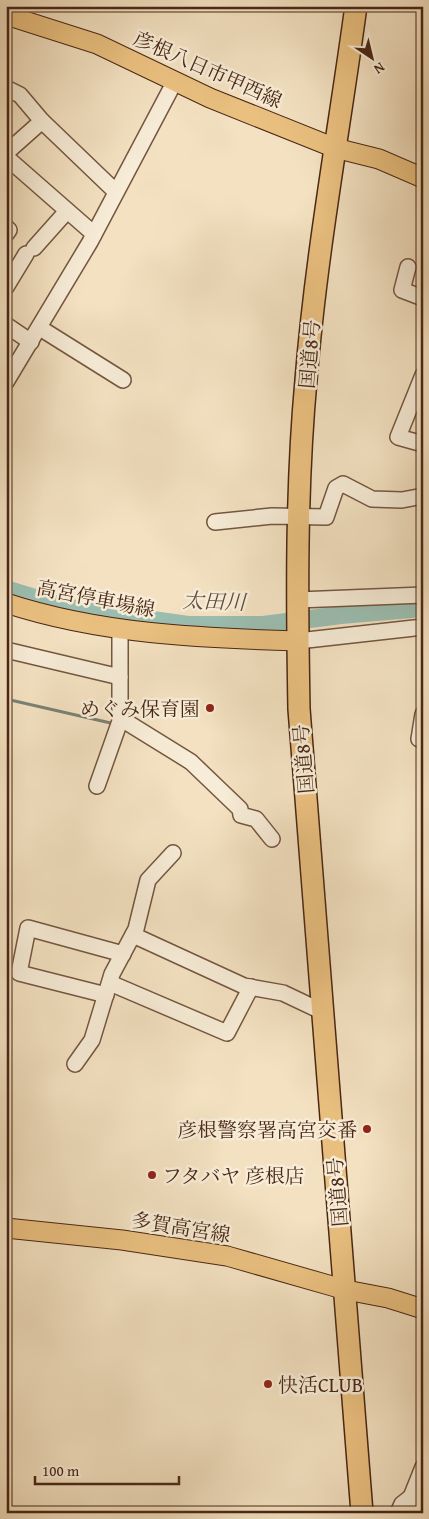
<svg xmlns="http://www.w3.org/2000/svg" width="429" height="1519" viewBox="0 0 429 1519" font-family="'Gentium Book Plus','Noto Serif JP',serif">
<style>
.lines{fill:none;stroke-linecap:round;stroke-linejoin:round}
.stream{stroke:#7a8273;stroke-width:3}
.river{stroke:#9bbeb1;stroke-width:18}
.minor-casing{stroke:#745640;stroke-width:18}
.major-casing{stroke:#492715;stroke-width:21}
.highway-casing{stroke:#492715;stroke-width:24}
.minor{stroke:#f7ecd7;stroke-width:15}
.major{stroke:#eac080;stroke-width:19}
.highway{stroke:#eac080;stroke-width:21}
.poi-dot{fill:#8f2418;stroke:#f7ecd7;stroke-width:2}
.labels{text-anchor:middle;dominant-baseline:central;stroke-width:5;stroke-linejoin:round;paint-order:stroke}
.street-label{font-size:20px;fill:#492715;stroke:#f7ecd7}
.poi-label{font-size:20px;fill:#492715;stroke:#f7ecd7;text-anchor:end}
.water-label{font-size:21px;font-style:italic;fill:#5e4d3c;stroke:#f7ecd7}
</style>
<rect width="100%" height="100%" fill="#f3e1c1"/>
<filter id="stains"><feTurbulence type="fractalNoise" baseFrequency=".004" numOctaves="4"/><feColorMatrix values="0 0 0 0 .2 0 0 0 0 .09 0 0 0 0 .02 0 0 0 .5 -.17"/></filter>
<radialGradient id="worn" r=".72"><stop offset=".6" stop-color="#630" stop-opacity="0"/><stop offset="1" stop-color="#630" stop-opacity=".3"/></radialGradient>
<g class="lines">
<!-- stream -->
<g class="stream">
<path d="M116 623 118 615"/>
<path d="M6 699 115 724"/>
</g>
<!-- river -->
<path class="river" d="M6 589 68 608 188 625H263L341 615 423 608"/>
<defs>
<g id="minor">
<path d="M6 88 20 95 42 121 116 192"/>
<path d="M6 153 42 121"/>
<path d="M6 157 94 234"/>
<path d="M6 227 9 230 6 234"/>
<path d="M34 248 67 211"/>
<path d="M408 267 402 290 423 298"/>
<path d="M6 287 26 254"/>
<path d="M6 325 31 342"/>
<path d="M40 328 123 380"/>
<path d="M423 375 398 437 423 444"/>
<path d="M6 382 90 242 175 81"/>
<path d="M215 522 272 516 326 517 336 488 343 484 372 499 402 500 423 496"/>
<path d="M298 600 423 595"/>
<path d="M298 641 423 627"/>
<path d="M6 650 120 677"/>
<path d="M423 714 419 739 423 740"/>
<path d="M120 718 191 762 240 809 241 815 256 819 272 839"/>
<path d="M97 786 120 721V628"/>
<path d="M133 935 244 986 283 993 323 1012"/>
<path d="M110 983 227 1033 251 987"/>
<path d="M106 995 19 973 28 928 123 954"/>
<path d="M75 1064 92 1040 112 974 136 929 148 880 173 853"/>
<path d="M423 1467 411 1497 423 1510"/>
<path d="M398 1513 402 1504 411 1497"/>
</g>
<g id="major">
<path d="M6 15 97 44 210 98 335 148 379 159 423 178"/>
<path d="M6 603C100 634 200 638 298 641"/>
<path d="M6 1228 122 1240 227 1256 346 1290 388 1298 423 1309"/>
</g>
<path id="highway" d="M356 6C339 131 316 255 306 380 296 489 297 599 299 709L362 1513"/>
</defs>
<!-- minor casing -->
<use href="#minor" class="minor-casing"/>
<!-- major casing -->
<use href="#major" class="major-casing"/>
<!-- highway casing -->
<use href="#highway" class="highway-casing"/>
<!-- minor -->
<use href="#minor" class="minor"/>
<!-- major -->
<use href="#major" class="major"/>
<!-- highway -->
<use href="#highway" class="highway"/>
</g>
<!-- markers -->
<g class="poi-dot">
<circle cx="210" cy="708" r="5"/>
<circle cx="367" cy="1129" r="5"/>
<circle cx="152" cy="1175" r="5"/>
<circle cx="268" cy="1384" r="5"/>
</g>
<g class="labels">
<!-- street labels -->
<g class="street-label">
<text transform="translate(208 69) rotate(24)">彦根八日市甲西線</text>
<text transform="translate(309 354) rotate(-85)">国道8号</text>
<text transform="translate(96 598) rotate(11)">高宮停車場線</text>
<text transform="translate(303 759) rotate(-95)">国道8号</text>
<text transform="translate(337 1192) rotate(-95)">国道8号</text>
<text transform="translate(181 1227) rotate(9)">多賀高宮線</text>
</g>
<!-- poi labels -->
<g class="poi-label">
<text x="200" y="708">めぐみ保育園</text>
<text x="357" y="1129">彦根警察署高宮交番</text>
<text x="162" y="1175" text-anchor="start">フタバヤ 彦根店</text>
<text x="278" y="1384" text-anchor="start">快活CLUB</text>
</g>
<!-- water labels -->
<g class="water-label">
<text transform="translate(214 601) rotate(2)">太田川</text>
</g>
</g>
<!-- margin -->
<rect width="429" height="1519" fill="none" stroke="#f3e1c1" stroke-width="25"/>
<rect x="8" y="8" width="414" height="1504" fill="none" stroke="#492715" stroke-width="2.5"/>
<rect x="12" y="12" width="404" height="1494" fill="none" stroke="#492715"/>
<!-- north arrow -->
<g transform="translate(372 58) rotate(145)" stroke="#f7ecd7" stroke-width="4" paint-order="stroke">
<path d="M0-4L9 19L0 12L-9 19Z" fill="#492715"/>
<text y="-8" font-size="14" font-weight="bold" text-anchor="middle" fill="#492715">N</text>
</g>
<!-- scale -->
<path d="M35 1476v8h144v-8" fill="none" stroke="#492715" stroke-width="2.5"/>
<text x="42" y="1476" font-size="15" fill="#492715" stroke="#f7ecd7" stroke-width="4" paint-order="stroke">100 m</text>
<rect width="100%" height="100%" filter="url(#stains)"/>
<rect width="100%" height="100%" fill="url(#worn)"/>
</svg>
